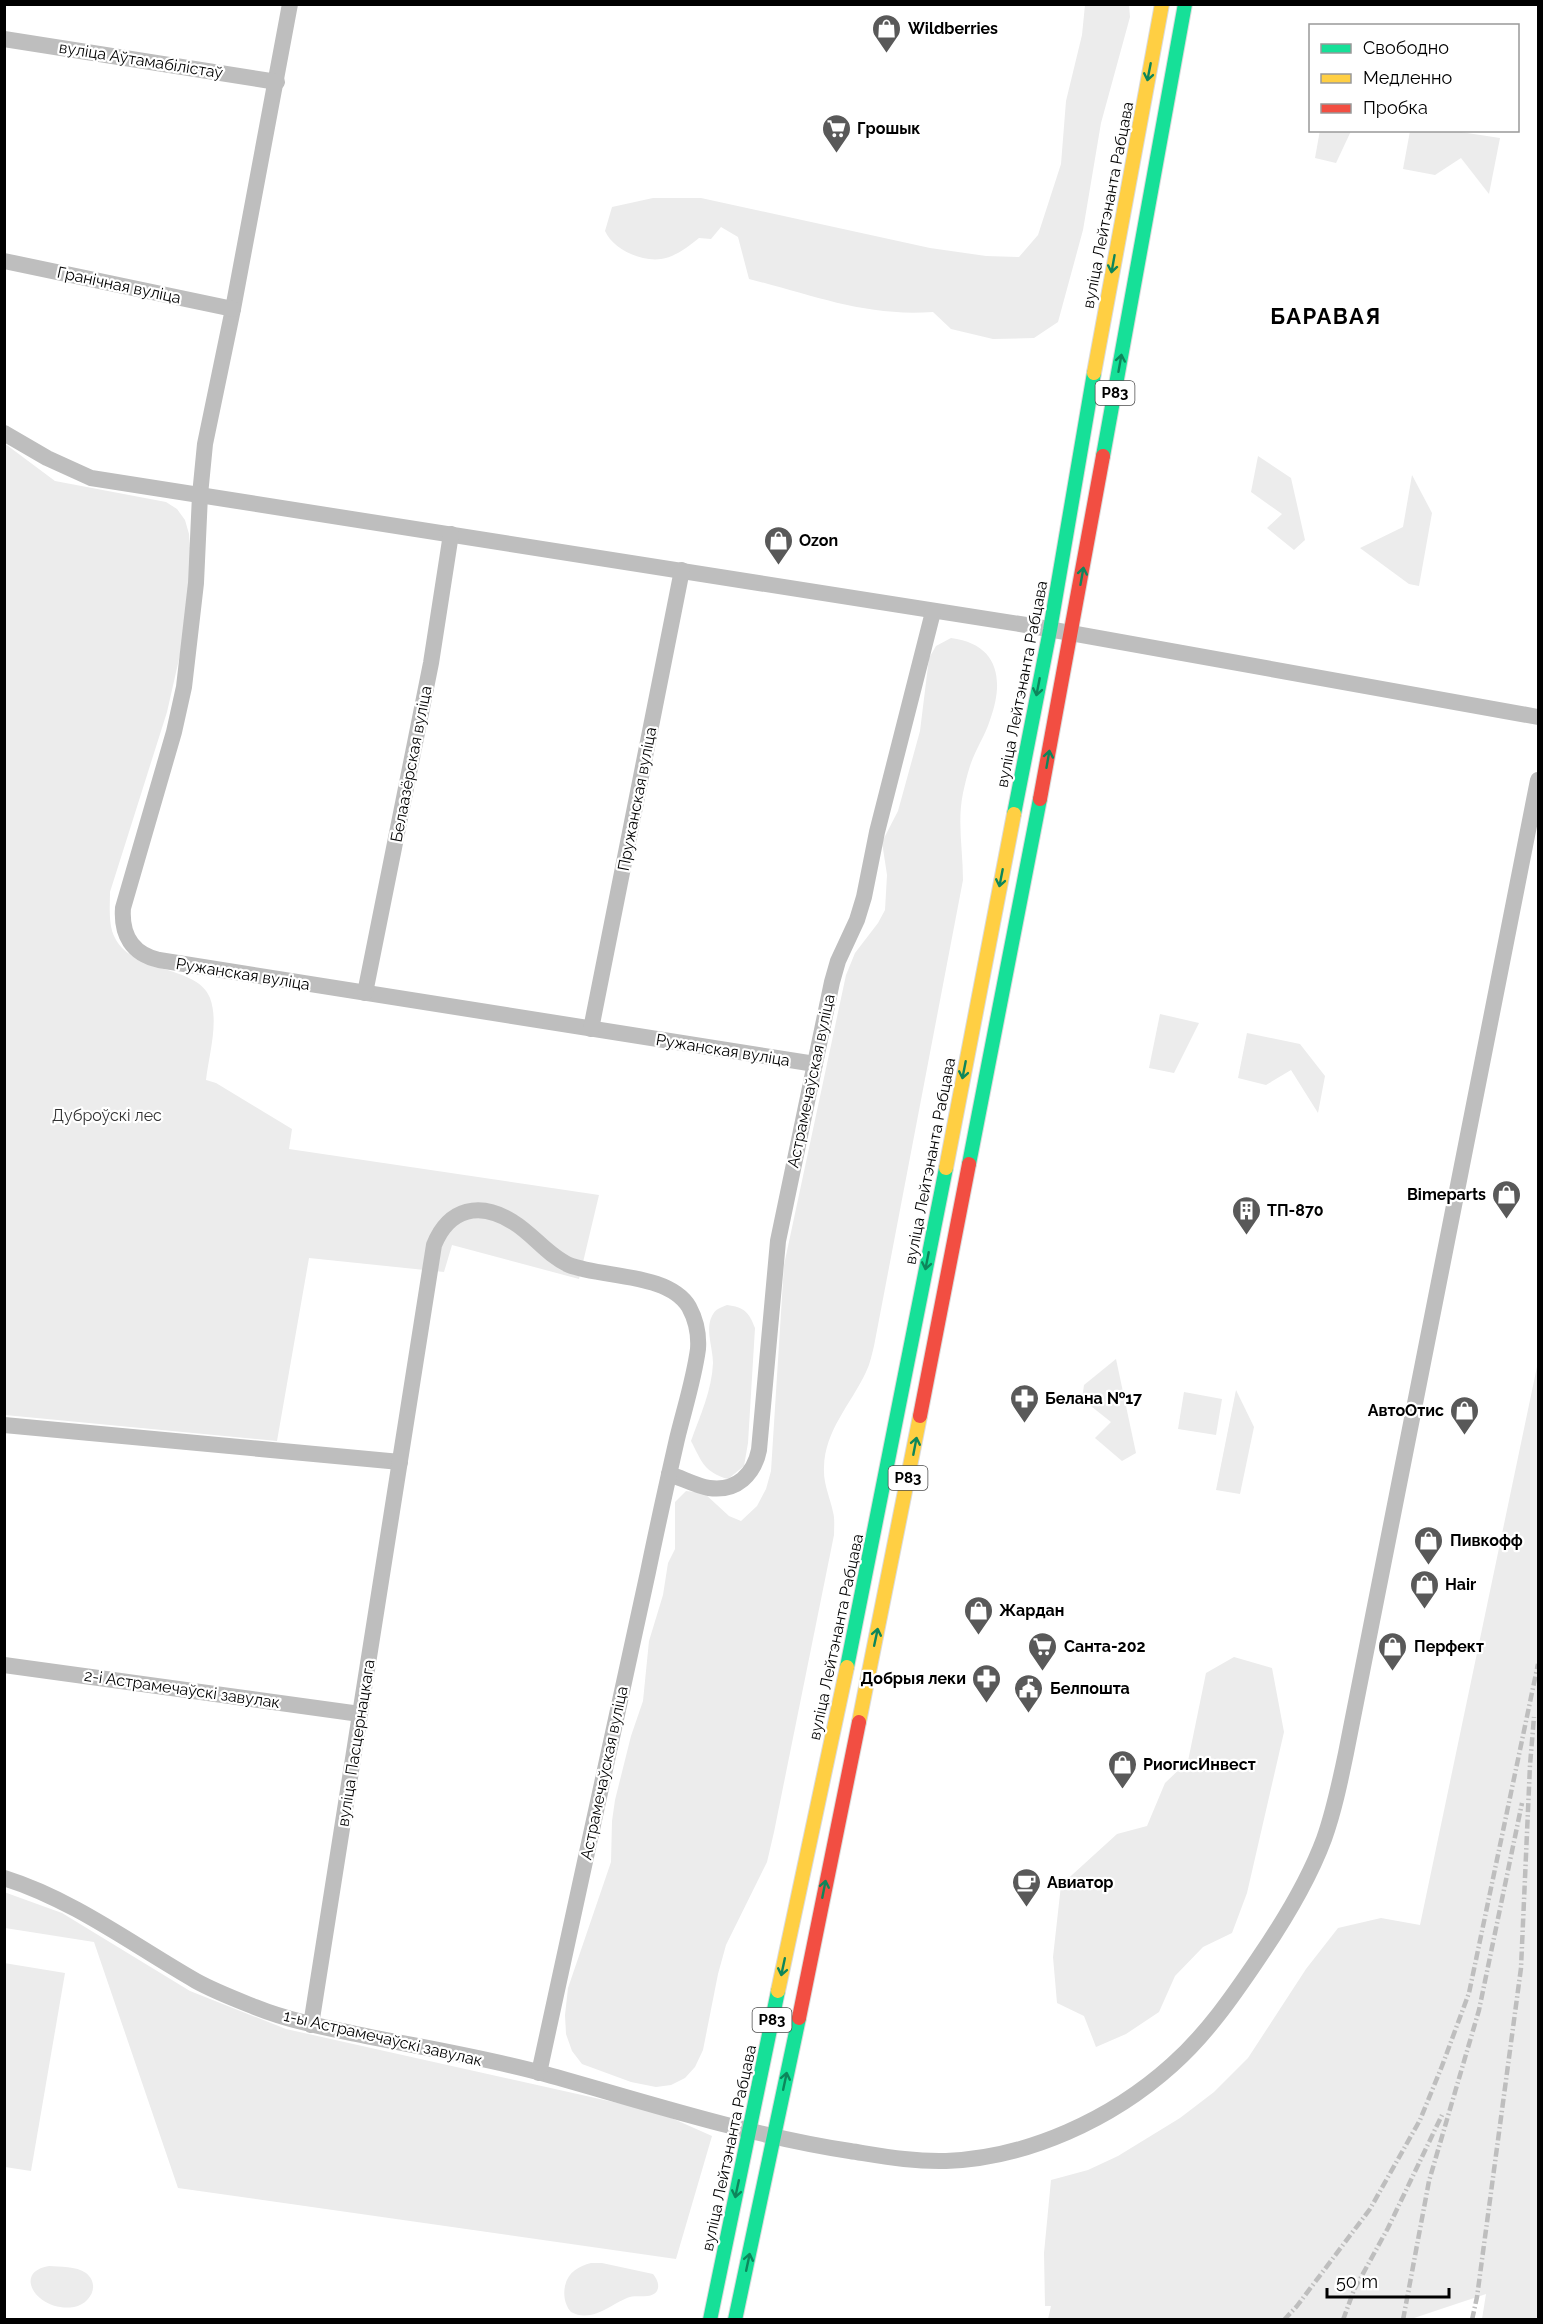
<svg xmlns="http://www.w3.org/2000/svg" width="1543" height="2324" viewBox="0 0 1543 2324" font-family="Raleway,sans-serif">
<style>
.green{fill:#ececec}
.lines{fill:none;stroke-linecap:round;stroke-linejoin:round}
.fast-casing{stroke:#dbdbdb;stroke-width:16}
.slow-casing{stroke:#dbdbdb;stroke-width:16}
.jam-casing{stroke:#dbdbdb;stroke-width:16}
.street{stroke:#bebebe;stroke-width:16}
.fast{stroke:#16e098;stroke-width:14}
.slow{stroke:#ffcf43;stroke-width:14}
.jam{stroke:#f24e42;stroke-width:14}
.rail{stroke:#bebebe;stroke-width:4.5;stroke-dasharray:9 3 1.5 3;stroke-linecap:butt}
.oneway{stroke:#0d865b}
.labels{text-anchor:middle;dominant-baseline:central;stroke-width:4.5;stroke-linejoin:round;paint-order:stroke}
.shield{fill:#fff;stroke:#4c4c4c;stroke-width:1.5}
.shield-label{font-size:15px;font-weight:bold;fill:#000}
.poi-label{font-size:16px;font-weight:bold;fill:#000;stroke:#fff;text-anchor:start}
.street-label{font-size:16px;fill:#000;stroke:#fff}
.park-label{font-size:16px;fill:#333;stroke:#fff}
.district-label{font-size:22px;font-weight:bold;letter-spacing:1.5px;fill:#000;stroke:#fff}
</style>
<rect width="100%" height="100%" fill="#fff"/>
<!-- green -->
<g class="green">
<path d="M1085 5H1129L1130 17 1101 123 1083 230 1058 322 1034 338 993 339 951 329 933 312C865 317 813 295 749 279L738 237 721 227 711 239 699 238C688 247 675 257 661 259 641 262 613 249 605 231L612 207 653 198H701L930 248 986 256 1019 257 1038 235 1061 164 1066 101 1082 35Z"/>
<path d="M1320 130 1351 131 1336 163 1315 158Z"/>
<path d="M1410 131H1454L1500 138 1489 194 1461 158 1435 175 1403 169Z"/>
<path d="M4 443 55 481 166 502 177 509 185 520 189 534 191 562 184 637 167 712 110 892C110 906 108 925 115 938 133 974 198 965 210 998 219 1022 209 1055 206 1080L216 1083 292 1129 289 1149 599 1195 579 1279 452 1245 444 1272 309 1258 277 1441 5 1415Z"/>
<path d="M1258 456 1291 478 1305 540 1294 550 1267 528 1282 514 1251 492Z"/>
<path d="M1412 475 1432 513 1419 586 1409 584 1360 548 1403 527Z"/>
<path d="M951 638C998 644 1005 679 990 720 985 736 975 750 970 766 967 775 965 784 963 793 957 822 963 850 963 880L874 1346C872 1354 870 1364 866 1372 851 1404 825 1430 824 1467 823 1484 830 1497 833 1512 835 1519 834 1528 834 1535L774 1832 767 1862 726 1945 718 1974 703 2050 695 2067 685 2078 671 2085 656 2087 631 2082 582 2064 572 2051 566 2034 565 2015 568 1988 611 1862 612 1821 615 1800 631 1736 643 1701 649 1641 663 1595 668 1563 675 1549V1502L686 1491 704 1493 729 1516 741 1521 757 1506 766 1489 771 1471 784 1265 846 975 855 953 878 923 885 910 887 875 882 842 898 811 920 731 929 658 936 646Z"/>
<path d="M1160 1014 1199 1023 1174 1073 1149 1068Z"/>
<path d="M1247 1033 1300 1044 1325 1076 1318 1113 1291 1070 1266 1085 1238 1078Z"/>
<path d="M727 1305C744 1307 749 1312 755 1328L748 1443 744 1466 728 1479C704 1472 702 1462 691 1441 700 1416 712 1390 713 1363 713 1348 705 1329 712 1316 715 1309 720 1308 727 1305Z"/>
<path d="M1116 1359 1136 1453 1122 1461 1095 1438 1111 1422 1082 1399 1084 1385Z"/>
<path d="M1538 1362V2319H1482L1486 2294 1411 2319H1048L1051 2306H1045L1044 2253 1051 2180 1088 2170 1118 2156 1180 2118 1214 2092 1248 2058 1306 1969 1338 1928 1381 1918 1420 1925Z"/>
<path d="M1236 1390 1254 1427 1240 1494 1216 1490Z"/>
<path d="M1184 1392 1222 1399 1216 1435 1178 1429Z"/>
<path d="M1234 1657 1272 1668 1284 1732 1247 1893 1232 1933 1203 1947 1175 1976 1159 2012 1126 2034 1096 2047 1084 2016 1057 2003 1053 1957 1061 1885 1117 1834 1147 1826 1165 1783 1188 1761 1206 1673Z"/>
<path d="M4 1892 62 1913 190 1991 286 2029 658 2112 712 2136 676 2259 178 2188 94 1942 5 1928Z"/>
<path d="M4 1963 65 1973 31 2171 5 2167Z"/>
<path d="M591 2263H602L653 2274C657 2279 660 2285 657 2291 652 2299 638 2295 630 2297 613 2302 593 2324 571 2312 565 2305 563 2295 565 2286 568 2272 579 2266 591 2263Z"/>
<path d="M49 2266C60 2267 76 2266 86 2273 101 2285 90 2304 74 2307 38 2313 11 2272 49 2266Z"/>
</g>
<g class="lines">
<defs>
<g id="fast">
<path d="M1103 456 1185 4"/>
<path d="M1014 814 1050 630 1094 373"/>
<path d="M969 1164 1040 799"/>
<path d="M847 1667 946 1168"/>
<path d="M710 2320 778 1991"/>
<path d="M735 2320 799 2018"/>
</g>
<g id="slow">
<path d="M1094 373 1162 4"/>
<path d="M946 1168 1014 814"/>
<path d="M859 1722 920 1416"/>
<path d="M778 1991 847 1667"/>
</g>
<g id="jam">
<path d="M1040 799 1103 456"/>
<path d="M920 1416 969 1164"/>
<path d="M799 2018 859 1722"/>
</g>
</defs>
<!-- fast casing -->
<use href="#fast" class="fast-casing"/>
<!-- slow casing -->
<use href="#slow" class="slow-casing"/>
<!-- jam casing -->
<use href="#jam" class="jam-casing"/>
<!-- street -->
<g class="street">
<path d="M290 4 233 309 205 444 200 495 196 583 184 687 174 732 123 908C121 935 132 954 159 960L815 1064"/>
<path d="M4 39 277 82"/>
<path d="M4 261 233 309"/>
<path d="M4 433 47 458 91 478 1026 625 1538 717"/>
<path d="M365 993 431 663 451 534"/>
<path d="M591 1029 682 570"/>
<path d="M4 1425 400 1462"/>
<path d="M669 1474C682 1478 696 1486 709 1488 737 1492 754 1474 759 1450L778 1241 832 982 838 961 857 920 864 897 877 832 933 612"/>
<path d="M4 1665 360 1714"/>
<path d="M4 1878C74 1900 133 1945 196 1981 214 1991 235 1999 255 2007 287 2020 322 2027 356 2034 419 2047 483 2057 545 2074 646 2102 746 2135 850 2151 882 2156 913 2162 946 2161 1028 2158 1112 2119 1172 2065 1206 2035 1233 1996 1258 1959 1284 1921 1308 1882 1324 1839 1334 1811 1340 1782 1346 1753L1538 780"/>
<path d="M311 2025 434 1245C449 1208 480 1201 513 1222 533 1234 547 1255 569 1265 603 1278 669 1273 689 1307 696 1320 699 1335 698 1349 694 1379 684 1410 677 1439 667 1483 657 1528 648 1572 612 1739 576 1906 539 2073"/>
</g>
<!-- fast -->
<use href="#fast" class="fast"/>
<!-- slow -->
<use href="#slow" class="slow"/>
<!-- jam -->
<use href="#jam" class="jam"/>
<!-- rail -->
<g class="rail">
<path d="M1284 2320 1297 2306 1370 2209 1420 2120 1442 2066 1469 1993 1538 1664"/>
<path d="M1343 2320 1354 2290 1388 2228 1442 2115"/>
<path d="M1403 2320 1429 2181 1479 2010 1522 1803"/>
<path d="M1472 2320 1477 2297 1521 1968 1530 1765 1534 1717"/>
</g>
</g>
<!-- one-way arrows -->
<defs><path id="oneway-shaft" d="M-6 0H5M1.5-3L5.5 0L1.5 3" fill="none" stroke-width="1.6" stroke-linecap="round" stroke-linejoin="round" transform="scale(1.5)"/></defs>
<g class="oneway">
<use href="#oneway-shaft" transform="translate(1149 72) rotate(101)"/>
<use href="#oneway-shaft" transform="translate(1113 264) rotate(100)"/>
<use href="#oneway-shaft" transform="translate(1120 363) rotate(-80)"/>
<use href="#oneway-shaft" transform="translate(1082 576) rotate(-80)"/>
<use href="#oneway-shaft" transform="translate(1038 687) rotate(101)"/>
<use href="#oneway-shaft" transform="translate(1048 759) rotate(-80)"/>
<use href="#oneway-shaft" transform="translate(1001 878) rotate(101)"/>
<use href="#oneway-shaft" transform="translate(964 1070) rotate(101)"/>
<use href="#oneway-shaft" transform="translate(927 1261) rotate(101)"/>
<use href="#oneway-shaft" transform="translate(915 1446) rotate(-79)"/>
<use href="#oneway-shaft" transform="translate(876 1637) rotate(-78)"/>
<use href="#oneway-shaft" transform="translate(824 1889) rotate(-79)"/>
<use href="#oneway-shaft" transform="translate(783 1967) rotate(102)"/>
<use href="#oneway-shaft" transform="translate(785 2081) rotate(-78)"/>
<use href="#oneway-shaft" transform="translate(737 2189) rotate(102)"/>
<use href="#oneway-shaft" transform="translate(748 2262) rotate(-78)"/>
</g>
<!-- icons -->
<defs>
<symbol id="shop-pin" viewBox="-11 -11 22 30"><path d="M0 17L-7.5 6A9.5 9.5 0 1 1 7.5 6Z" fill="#595959" stroke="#fff"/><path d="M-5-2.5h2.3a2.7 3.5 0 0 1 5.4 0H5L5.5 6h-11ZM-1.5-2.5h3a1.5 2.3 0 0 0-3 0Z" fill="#fff"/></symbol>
<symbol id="supermarket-pin" viewBox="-11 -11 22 30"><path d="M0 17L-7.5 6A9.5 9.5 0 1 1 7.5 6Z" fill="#595959" stroke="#fff"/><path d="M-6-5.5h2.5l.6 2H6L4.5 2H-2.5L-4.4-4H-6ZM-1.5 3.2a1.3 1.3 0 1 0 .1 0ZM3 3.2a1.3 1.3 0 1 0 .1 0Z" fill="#fff"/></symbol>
<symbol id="building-pin" viewBox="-11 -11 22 30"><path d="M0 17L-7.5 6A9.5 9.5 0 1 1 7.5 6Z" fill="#595959" stroke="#fff"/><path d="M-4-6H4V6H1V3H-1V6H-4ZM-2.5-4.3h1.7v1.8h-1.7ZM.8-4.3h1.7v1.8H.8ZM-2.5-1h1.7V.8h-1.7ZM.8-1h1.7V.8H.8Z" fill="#fff"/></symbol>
<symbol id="pharmacy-pin" viewBox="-11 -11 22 30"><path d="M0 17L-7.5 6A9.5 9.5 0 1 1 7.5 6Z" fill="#595959" stroke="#fff"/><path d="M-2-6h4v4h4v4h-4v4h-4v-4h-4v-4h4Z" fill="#fff"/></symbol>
<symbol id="civic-pin" viewBox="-11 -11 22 30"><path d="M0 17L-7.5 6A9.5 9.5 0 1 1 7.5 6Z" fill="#595959" stroke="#fff"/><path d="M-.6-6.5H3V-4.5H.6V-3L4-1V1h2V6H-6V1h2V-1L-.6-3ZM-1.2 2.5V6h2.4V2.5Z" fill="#fff"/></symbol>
<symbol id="cafe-pin" viewBox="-11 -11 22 30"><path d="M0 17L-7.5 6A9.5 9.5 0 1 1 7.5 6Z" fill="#595959" stroke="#fff"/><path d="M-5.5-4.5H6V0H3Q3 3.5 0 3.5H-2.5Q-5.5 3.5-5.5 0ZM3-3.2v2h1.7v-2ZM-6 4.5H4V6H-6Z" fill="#fff"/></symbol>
</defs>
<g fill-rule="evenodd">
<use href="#shop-pin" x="870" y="12" width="33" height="45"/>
<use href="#supermarket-pin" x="820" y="112" width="33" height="45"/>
<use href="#shop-pin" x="762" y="524" width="33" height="45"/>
<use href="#shop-pin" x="1490" y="1178" width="33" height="45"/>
<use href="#building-pin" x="1230" y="1194" width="33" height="45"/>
<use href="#pharmacy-pin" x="1008" y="1382" width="33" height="45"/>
<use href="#shop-pin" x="1448" y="1394" width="33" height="45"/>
<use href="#shop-pin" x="1412" y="1524" width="33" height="45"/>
<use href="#shop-pin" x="1408" y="1568" width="33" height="45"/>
<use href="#shop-pin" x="962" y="1594" width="33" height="45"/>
<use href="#supermarket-pin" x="1026" y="1630" width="33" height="45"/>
<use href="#shop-pin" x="1376" y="1630" width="33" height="45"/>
<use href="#pharmacy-pin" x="970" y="1662" width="33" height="45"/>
<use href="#civic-pin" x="1012" y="1672" width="33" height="45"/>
<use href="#shop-pin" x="1106" y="1748" width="33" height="45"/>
<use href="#cafe-pin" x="1010" y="1866" width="33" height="45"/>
</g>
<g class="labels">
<!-- shield labels -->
<g class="shield">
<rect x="1095.5" y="381" width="39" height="24" rx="4.5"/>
<rect x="888.5" y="1466" width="39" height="24" rx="4.5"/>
<rect x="752.5" y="2008" width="39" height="24" rx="4.5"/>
</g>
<g class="shield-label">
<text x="1115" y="393">Р83</text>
<text x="908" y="1478">Р83</text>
<text x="772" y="2020">Р83</text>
</g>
<!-- poi labels -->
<g class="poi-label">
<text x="908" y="28">Wildberries</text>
<text x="857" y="128">Грошык</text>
<text x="799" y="540">Ozon</text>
<text x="1486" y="1194" text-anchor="end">Bimeparts</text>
<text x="1267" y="1210">ТП-870</text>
<text x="1045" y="1398">Белана №17</text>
<text x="1444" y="1410" text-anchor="end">АвтоОтис</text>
<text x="1450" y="1540">Пивкофф</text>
<text x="1445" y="1584">Hair</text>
<text x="999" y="1610">Жардан</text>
<text x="1064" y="1646">Санта-202</text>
<text x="1414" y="1646">Перфект</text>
<text x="966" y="1678" text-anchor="end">Добрыя леки</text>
<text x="1050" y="1688">Белпошта</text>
<text x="1143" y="1764">РиогисИнвест</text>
<text x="1047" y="1882">Авиатор</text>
</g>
<!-- street labels -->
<g class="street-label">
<text transform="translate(141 60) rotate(9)">вуліца Аўтамабілістаў</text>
<text transform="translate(1108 205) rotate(-79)">вуліца Лейтэнанта Рабцава</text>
<text transform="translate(119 285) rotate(12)">Гранічная вуліца</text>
<text transform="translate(1022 684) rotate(-79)">вуліца Лейтэнанта Рабцава</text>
<text transform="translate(411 764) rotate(-79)">Белаазёрская вуліца</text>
<text transform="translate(637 799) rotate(-79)">Пружанская вуліца</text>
<text transform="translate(243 974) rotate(9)">Ружанская вуліца</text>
<text transform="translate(723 1050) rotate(9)">Ружанская вуліца</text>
<text transform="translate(811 1081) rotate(-78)">Астрамечаўская вуліца</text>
<text transform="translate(930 1161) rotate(-79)">вуліца Лейтэнанта Рабцава</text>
<text transform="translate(836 1637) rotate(-78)">вуліца Лейтэнанта Рабцава</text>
<text transform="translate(182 1689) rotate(8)">2-і Астрамечаўскі завулак</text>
<text transform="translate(356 1743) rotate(-81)">вуліца Пасцернацкага</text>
<text transform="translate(604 1773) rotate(-78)">Астрамечаўская вуліца</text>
<text transform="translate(383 2038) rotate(13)">1-ы Астрамечаўскі завулак</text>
<text transform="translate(729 2148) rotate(-78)">вуліца Лейтэнанта Рабцава</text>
</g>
<!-- park labels -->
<g class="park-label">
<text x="107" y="1115">Дуброўскі лес</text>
</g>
<!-- district labels -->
<g class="district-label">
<text x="1326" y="316">БАРАВАЯ</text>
</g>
</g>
<!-- border -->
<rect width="1543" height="2324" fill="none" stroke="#000000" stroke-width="12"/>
<!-- legend -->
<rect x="1309" y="24" width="210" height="108" fill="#ffffff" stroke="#999999" stroke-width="1.5"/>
<rect x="1321" y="44" width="30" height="9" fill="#16e098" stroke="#999999" stroke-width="1.5"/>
<text x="1363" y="54" font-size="18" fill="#000000">Свободно</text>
<rect x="1321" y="74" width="30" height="9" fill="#ffcf43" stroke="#999999" stroke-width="1.5"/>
<text x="1363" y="84" font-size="18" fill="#000000">Медленно</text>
<rect x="1321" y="104" width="30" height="9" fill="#f24e42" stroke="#999999" stroke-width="1.5"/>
<text x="1363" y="114" font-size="18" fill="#000000">Пробка</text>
<!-- scale -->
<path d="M1327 2288v9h122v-9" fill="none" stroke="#000000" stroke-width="3"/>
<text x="1336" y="2288" font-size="18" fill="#000000" stroke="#ffffff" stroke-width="4.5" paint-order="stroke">50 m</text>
</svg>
